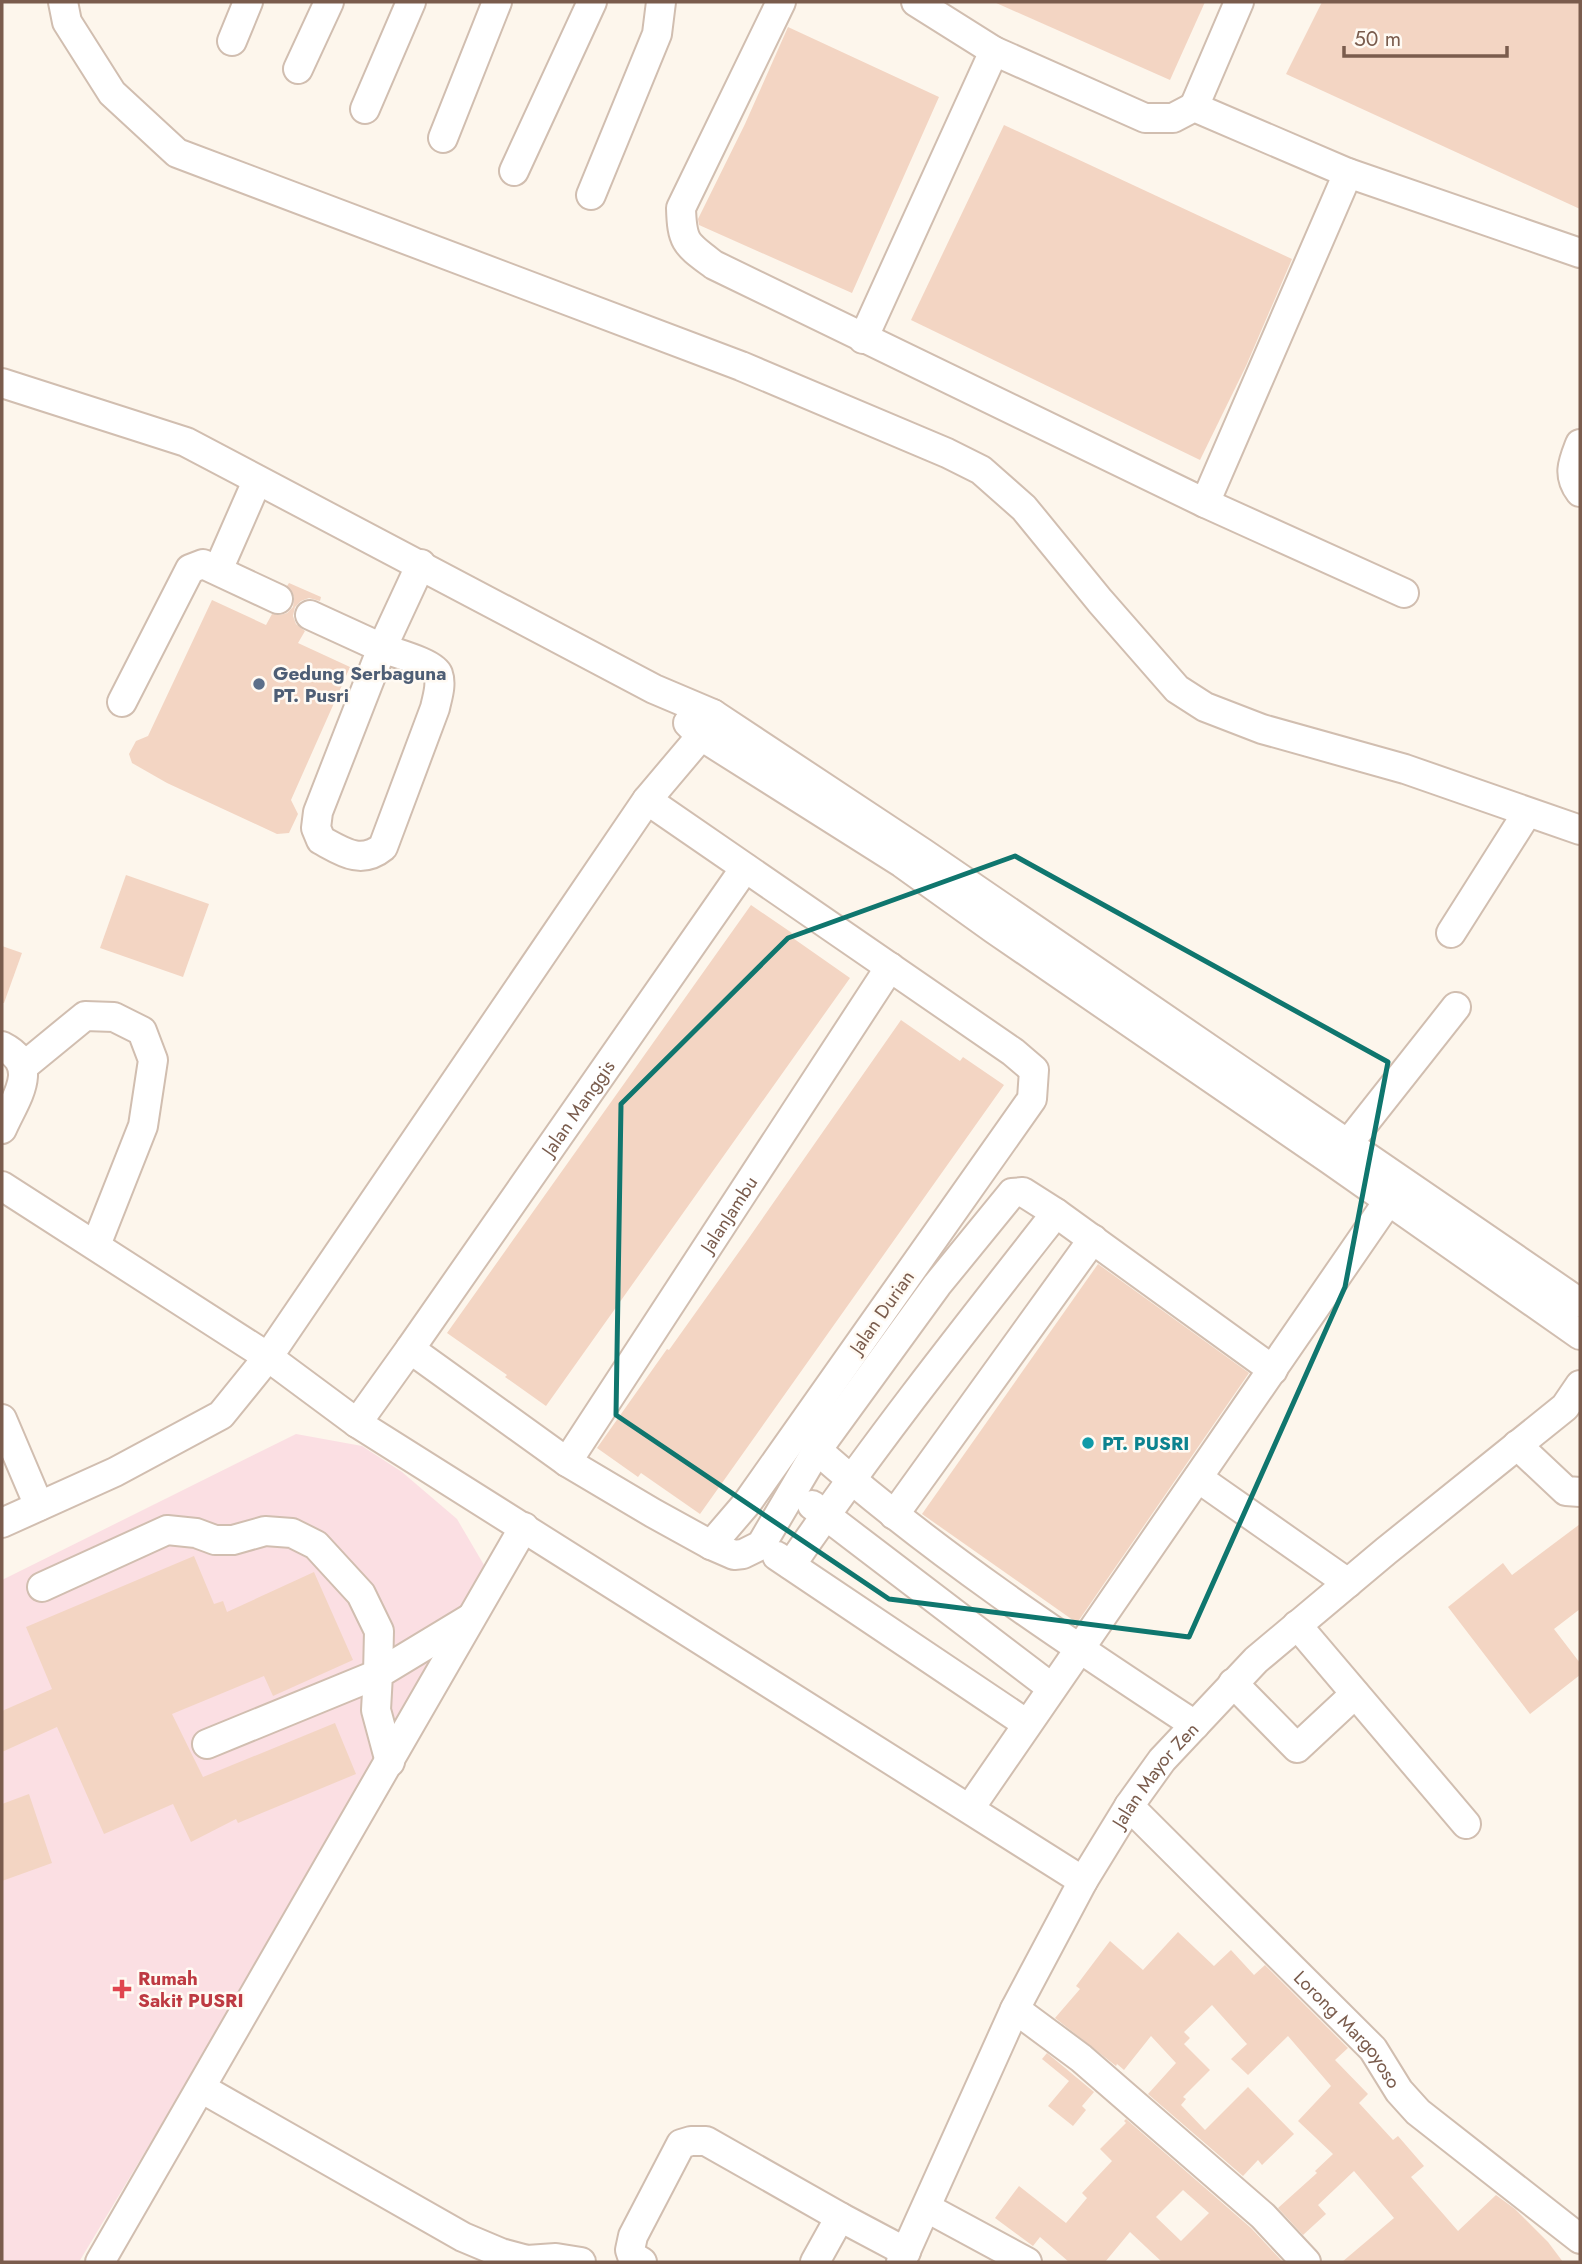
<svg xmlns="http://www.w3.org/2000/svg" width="1582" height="2264" viewBox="0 0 1582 2264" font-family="Jost,sans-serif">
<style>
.medical{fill:#fbdfe3}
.building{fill:#f3d5c3;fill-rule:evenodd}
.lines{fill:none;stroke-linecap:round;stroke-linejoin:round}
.minor-casing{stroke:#d1beb0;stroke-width:32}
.minor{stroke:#fff;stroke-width:28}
.marked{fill:none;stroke:#0f766e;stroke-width:5;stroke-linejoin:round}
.service-dot{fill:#5c6f8a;stroke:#fffaf3;stroke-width:2.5}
.culture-dot{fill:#0f9aa8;stroke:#fffaf3;stroke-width:2.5}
.health-dot{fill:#e0444e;stroke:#fffaf3;stroke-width:2.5}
.labels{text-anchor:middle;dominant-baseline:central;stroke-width:5;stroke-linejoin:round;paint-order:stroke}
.service-label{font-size:19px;font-weight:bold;fill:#4e5e75;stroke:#fffaf3;text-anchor:start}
.street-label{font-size:19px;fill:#7a5c4d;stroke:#fffaf3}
.culture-label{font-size:19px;font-weight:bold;fill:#0d838f;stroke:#fffaf3;text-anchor:start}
.health-label{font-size:19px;font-weight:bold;fill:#be3a42;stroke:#fffaf3;text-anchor:start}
</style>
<rect width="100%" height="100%" fill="#fdf6ec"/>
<!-- medical -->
<path class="medical" d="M296 1434 362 1446 402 1472 457 1519 484 1565 407 1715 79 2262H2V1580Z"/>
<!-- building -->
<g class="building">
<path d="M994 2H1205L1170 80Z"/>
<path d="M1322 2H1580V209L1286 74Z"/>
<path d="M788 27 939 97 852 293 699 225 698 219 745 124Z"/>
<path d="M1004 125 1292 259 1246 366 1200 460 911 320Z"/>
<path d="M289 583 321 597 320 601 309 598 301 601 295 607 293 616 296 624 305 631 298 643 350 667 291 800 298 814 289 833 277 834 167 783 132 763 129 754 136 741 148 736 212 600 266 625 272 614 280 615 287 613 293 607 294 597 287 586Z"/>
<path d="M126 875 209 904 183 977 100 948Z"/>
<path d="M751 905 792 933 790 936 850 978 546 1406 505 1377 507 1375 447 1333Z"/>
<path d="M2 946 22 953 4 1003H2Z"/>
<path d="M901 1020 960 1061 963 1057 1004 1085 700 1514 641 1473 638 1477 597 1448 667 1349 669 1350 746 1242Z"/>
<path d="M1098 1264 1249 1373 1077 1623 922 1514Z"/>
<path d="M1580 1524V1609L1554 1629 1580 1663V1675L1530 1714 1448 1607 1503 1563 1512 1575Z"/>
<path d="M194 1556 214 1604 223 1601 227 1612 314 1572 353 1660 273 1696 264 1676 172 1714 203 1777 335 1723 356 1774 238 1823 236 1819 191 1842 173 1804 104 1834 57 1727 2 1752V1711L52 1689 26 1627Z"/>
<path d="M29 1794 52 1863 2 1881V1804Z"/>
<path d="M1178 1932 1214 1966 1231 1950 1254 1975 1265 1965 1348 2048 1335 2060 1368 2094 1359 2103 1393 2140 1398 2136 1424 2166 1411 2177 1458 2231 1496 2195 1515 2209 1548 2242 1563 2262H1342L1394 2218 1354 2171 1318 2205 1326 2214 1303 2235 1278 2208 1317 2173 1315 2171 1333 2154 1298 2121 1331 2086 1288 2036 1248 2075 1231 2059 1247 2044 1212 2005 1184 2032 1190 2038 1184 2044 1210 2070 1183 2097 1186 2099 1181 2105 1205 2130 1248 2087 1294 2134 1262 2165 1258 2160 1243 2176 1148 2094 1176 2063 1151 2036 1124 2070 1117 2064 1116 2066 1055 2018 1080 1989 1076 1986 1110 1941 1143 1970Z"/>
<path d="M1047 2053 1094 2092 1082 2106 1086 2110 1073 2126 1048 2106 1069 2081 1042 2059Z"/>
<path d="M1126 2119 1251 2228 1283 2262H1162L1130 2232 1105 2262H1069L1040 2237 1033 2246 995 2218 1019 2186 1066 2223 1087 2198 1082 2193 1112 2161 1100 2149 1126 2123 1124 2121ZM1183 2190 1209 2213 1181 2241 1156 2217Z"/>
</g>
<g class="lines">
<defs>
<g id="minor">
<path d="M63 2 67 22 112 93 177 153 741 366 947 453 981 470 1024 508 1100 601 1177 689 1205 707 1262 729 1405 769 1580 830"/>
<path d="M781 2 681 208C682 243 686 244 714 265L1205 503 1404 593"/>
<path d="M916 2 994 51 1145 118H1173L1194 107 1348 173 1580 253"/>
<path d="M232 41 248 2"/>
<path d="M298 69 329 2"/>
<path d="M1194 107 1239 2"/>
<path d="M365 109 411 2"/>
<path d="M443 138 497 2"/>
<path d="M514 171 592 2"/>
<path d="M591 195 657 34 661 2"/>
<path d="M863 339 994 51"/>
<path d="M2 383 186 442 654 689 713 714 923 853 1580 1303"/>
<path d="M1580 444C1573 462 1567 475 1580 492"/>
<path d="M1205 503 1348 173"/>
<path d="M218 570 257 481"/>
<path d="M310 615 382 648 421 564"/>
<path d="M382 648C395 653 434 663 438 674 442 685 437 698 435 708L383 847C361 865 343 852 321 840L316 828 318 812Z"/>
<path d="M122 702 190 569 203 564 278 599"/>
<path d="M713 714 701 736 647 800 268 1357 357 1423 1083 1881"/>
<path d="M688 723 701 736 902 863 994 929 1329 1159 1580 1335"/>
<path d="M647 800 1013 1052 1034 1070 1032 1099 747 1503 711 1545"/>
<path d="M1451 933 1527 813"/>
<path d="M2 1046C42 1066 15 1099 2 1129"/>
<path d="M24 1066 85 1016 114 1017 142 1031 153 1060 143 1126 96 1245"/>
<path d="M1347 1145 1456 1007"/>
<path d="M2 1186 268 1357 221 1415 115 1472 2 1523"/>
<path id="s1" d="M410 1349 745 868"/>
<path d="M2 1419 39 1506"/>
<path d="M357 1423 410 1349 567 1462 653 1513 711 1545 734 1555 743 1554 761 1545 817 1450 937 1285 1012 1193 1023 1192 1056 1213 1273 1370"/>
<path d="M1517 1445 1566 1491 1580 1492"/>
<path d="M817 1450C934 1553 1065 1640 1195 1725"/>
<path id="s2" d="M567 1462 890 967"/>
<path d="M1198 1478 1348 1583"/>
<path d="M812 1505 1052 1688"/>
<path d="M894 1515 1093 1239"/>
<path d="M777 1556 1027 1724"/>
<path d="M791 1565C874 1444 965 1329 1056 1213"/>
<path d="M42 1587 167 1530 196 1533 215 1540H233L265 1531 292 1533 316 1545 361 1594 379 1631 378 1674 207 1744"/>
<path d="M1297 1625 1466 1824"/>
<path d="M1233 1683 1297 1748 1355 1694"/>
<path d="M390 1762 376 1710 378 1674 469 1619"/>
<path id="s3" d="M1129 1806 1373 2049 1399 2091 1418 2112 1580 2239"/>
<path d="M970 1808 1398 1187"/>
<path d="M1015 2009 1081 2058 1263 2216 1306 2262"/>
<path d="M201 2088 463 2237 501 2253 527 2260 556 2258 581 2262"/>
<path d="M927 2208 1027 2262"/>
<path d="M840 2217 906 2252"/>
<path d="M100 2262 524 1527"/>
<path d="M642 2262 632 2256 630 2250 633 2236 681 2144 691 2141H706L840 2217 815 2262"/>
<path id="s4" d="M901 2262 1015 2009 1083 1881 1129 1806 1162 1760 1256 1660 1386 1551 1565 1407 1580 1385"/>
</g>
</defs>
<!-- minor casing -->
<use href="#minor" class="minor-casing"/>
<!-- minor -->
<use href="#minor" class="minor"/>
</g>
<!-- marked area -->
<path class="marked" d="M1015 856 1388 1062 1345 1287 1189 1637 889 1599 616 1415 621 1104 788 938Z"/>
<!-- markers -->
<circle class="service-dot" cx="259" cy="684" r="7"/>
<circle class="culture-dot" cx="1088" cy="1443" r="7"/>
<path class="health-dot" d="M118.5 1978.5h7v7h7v7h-7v7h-7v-7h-7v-7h7z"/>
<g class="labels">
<!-- service labels -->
<g class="service-label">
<text x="273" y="673">Gedung Serbaguna<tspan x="273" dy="22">PT. Pusri</tspan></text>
</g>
<!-- street labels -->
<g class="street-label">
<text stroke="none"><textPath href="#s1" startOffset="294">Jalan Manggis</textPath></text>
<text stroke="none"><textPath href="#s2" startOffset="296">JalanJambu</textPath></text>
<text transform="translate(882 1312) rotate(-55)">Jalan Durian</text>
<text stroke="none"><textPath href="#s4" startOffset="551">Jalan Mayor Zen</textPath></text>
<text stroke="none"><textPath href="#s3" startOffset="313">Lorong Margoyoso</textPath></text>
</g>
<!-- culture labels -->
<g class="culture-label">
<text x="1102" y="1443">PT. PUSRI</text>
</g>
<!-- health labels -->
<g class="health-label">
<text x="138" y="1978">Rumah<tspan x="138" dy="22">Sakit PUSRI</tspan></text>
</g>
</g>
<!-- border -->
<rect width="1582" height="2264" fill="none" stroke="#7a5c4d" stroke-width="7"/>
<!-- scale -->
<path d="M1344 46v10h163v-10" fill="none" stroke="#7a5c4d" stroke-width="3.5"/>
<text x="1354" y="46" font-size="21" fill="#7a5c4d" stroke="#fffaf3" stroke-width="5" paint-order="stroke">50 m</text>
</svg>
